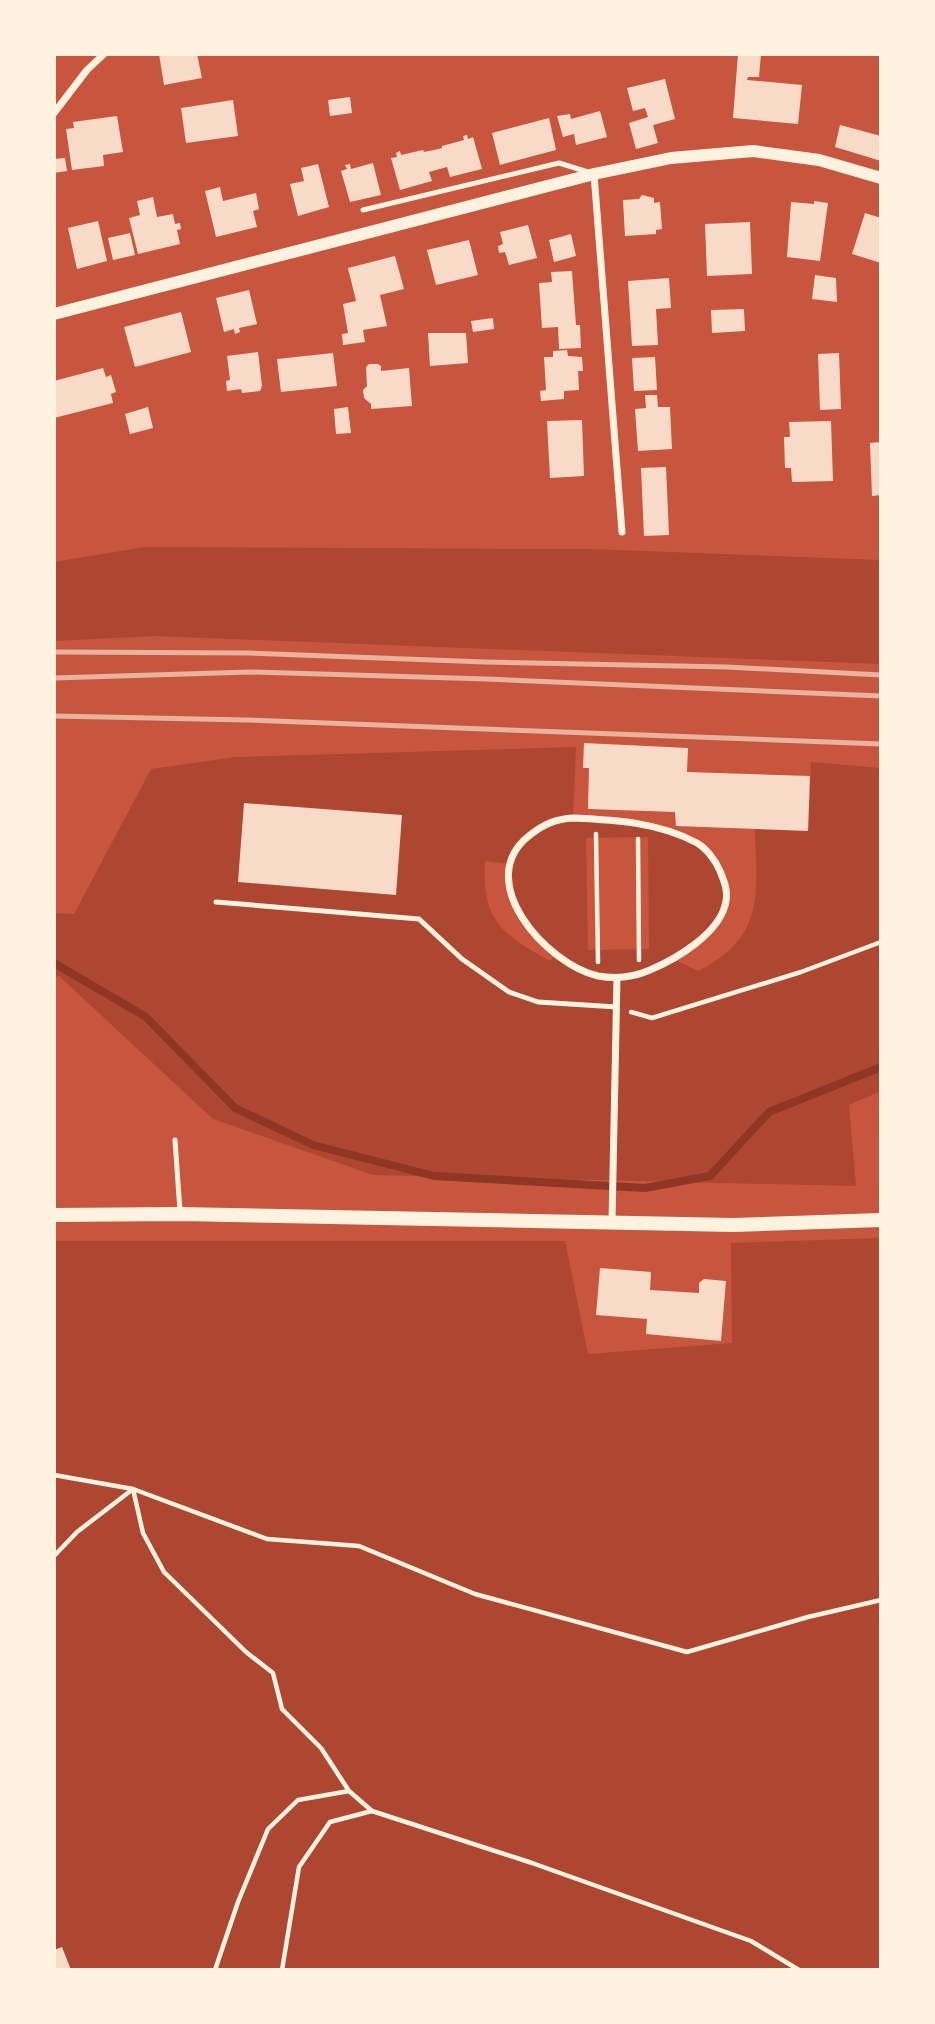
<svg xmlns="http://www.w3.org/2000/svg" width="935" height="2024" viewBox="0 0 935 2024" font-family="'Sofia Sans Condensed',sans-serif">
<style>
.green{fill:#ae4732;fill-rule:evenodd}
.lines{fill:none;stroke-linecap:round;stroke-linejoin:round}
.stream{stroke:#8f3625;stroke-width:8}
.building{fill:#f7dbc8}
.path{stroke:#fff3e0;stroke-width:4.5}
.service{stroke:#fff3e0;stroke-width:5}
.minor{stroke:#fff3e0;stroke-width:7}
.tertiary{stroke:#fff3e0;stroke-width:12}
.secondary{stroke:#fff3e0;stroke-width:14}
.rail{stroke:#e9b49f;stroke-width:5}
</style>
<rect width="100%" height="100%" fill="#c8553d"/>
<!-- green -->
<g class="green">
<path d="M145 547 589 549 881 560V664L155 636 54 641V562Z"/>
<path d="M576 747 573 817 637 822 699 844 717 863 726 902 718 919 675 960 698 971C765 937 757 895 755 829L808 831 811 762 881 768V1091L849 1105 856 1186 373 1175 213 1119 59 976 54 977V913L74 914 151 769 236 757ZM648 837 649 949 588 950 586 838ZM485 861 509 864 518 912 556 953 550 961C503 935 481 920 485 861Z"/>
<path d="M881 1238V1970H54V1241H565L588 1354 732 1343 731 1243Z"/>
</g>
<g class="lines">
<!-- stream -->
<path class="stream" d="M54 963 146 1017 235 1108 313 1145 434 1176 645 1188 710 1176 769 1112 881 1067"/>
</g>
<!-- building -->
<g class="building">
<path d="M159 54H197L202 78 164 85Z"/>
<path d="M738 54H761L759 77H748L747 80 802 85 798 124 733 118Z"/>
<path d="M665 79 675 119 653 125 658 143 636 149 629 123 648 117 645 108 633 111 627 88Z"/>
<path d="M350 97 352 113 330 116 328 100Z"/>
<path d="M233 100 238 136 186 143 181 108Z"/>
<path d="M600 111 607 137 576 145 574 134 563 137 557 116 570 114 571 119Z"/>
<path d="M117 116 123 152 103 155 104 166 72 170 66 129 74 128 73 122Z"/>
<path d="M549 118 556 150 500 165 492 133Z"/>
<path d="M840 125 881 136V161L835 147Z"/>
<path d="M467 135 468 139 473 137 482 169 450 177 447 167 429 172 432 181 400 190 391 158 397 157 396 153 400 151 401 155 423 150 424 152 434 150 442 148V146L464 140 463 136Z"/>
<path d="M65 158 67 171 54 173V159Z"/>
<path d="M373 163 381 195 350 202 341 171 347 169 345 165 350 164 351 169Z"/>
<path d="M318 164 329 207 298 216 290 184 304 181 301 168Z"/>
<path d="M220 187 223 201 256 193 259 209 253 211 257 227 216 237 205 191Z"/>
<path d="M642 195 654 198V203L660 202 662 229 656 230V234L625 236 623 200 639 199Z"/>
<path d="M153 197 157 217 173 214 175 224 180 223 181 229 177 230 180 244 138 254 129 218 140 215 137 201Z"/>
<path d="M814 201 828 203 820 261 787 257 791 202 814 204Z"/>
<path d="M865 213 881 218V263L852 254Z"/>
<path d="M98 221 107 261 77 269 68 228Z"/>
<path d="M750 222 752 274 707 276 705 224Z"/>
<path d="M528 225 537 258 509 265 505 252 499 253 498 246 503 244 500 232Z"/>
<path d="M130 233 135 255 113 260 108 238Z"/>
<path d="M571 234 576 256 554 262 549 240Z"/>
<path d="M469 240 478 275 436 285 427 250Z"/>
<path d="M395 256 404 289 380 295 387 326 363 330 365 342 343 345 342 334 348 333 343 304 356 301 348 268Z"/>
<path d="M572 271 576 325H580L581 348 559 349 558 327 542 328 539 283 552 282 551 272Z"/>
<path d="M815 275 836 278 837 302 812 299Z"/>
<path d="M669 278 671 308 656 309 658 345 632 346 628 281Z"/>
<path d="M249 290 257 324 239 328 240 332 235 334 234 329 224 332 216 298Z"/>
<path d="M744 309 745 331 712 333 711 310Z"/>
<path d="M181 312 191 352 135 367 124 327Z"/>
<path d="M493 318 494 329 473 332 471 321Z"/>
<path d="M428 333H466L468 363 430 366Z"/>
<path d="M567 350 568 356 582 357 583 371H578L579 390 564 391V399L541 401 540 391 546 390 544 357H553V351Z"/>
<path d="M258 352 262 386 260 391 242 393 241 389 227 391 226 381 230 380 227 356Z"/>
<path d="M333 353 337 386 281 392 277 359Z"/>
<path d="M839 353 841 409 820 410 818 354Z"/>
<path d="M655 357 657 390 634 391 632 358Z"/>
<path d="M369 364H378L381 366V371L409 368 412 406 371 409V404L364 398 363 390 367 386 366 367Z"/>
<path d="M103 368 106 377 111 375 116 392 111 394 113 403 54 418V381Z"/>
<path d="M645 395H657L658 407H670L672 449 638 451 635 409 646 408Z"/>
<path d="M148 407 153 428 130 434 125 414Z"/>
<path d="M348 407 351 433 336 434 334 409Z"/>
<path d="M582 420 584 476 550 478 547 421Z"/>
<path d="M831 421 833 481 792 482 791 468H785L784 437H790L789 422Z"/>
<path d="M881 442V495L872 496 870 443Z"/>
<path d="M666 467 669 535 644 536 641 468Z"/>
<path d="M584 743 688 748 687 772 810 776 808 831 676 826 675 812 588 809 589 768H583Z"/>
<path d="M244 803 402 815 396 895 238 882Z"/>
<path d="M600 1268 651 1272 650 1290 699 1293V1283L704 1279 726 1281 721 1341 646 1334 647 1319 596 1315Z"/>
<path d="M62 1947 71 1970H54V1950Z"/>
</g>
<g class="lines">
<!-- path -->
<g class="path">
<path d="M596 834 598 962"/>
<path d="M638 839 639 960"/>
<path d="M631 1012 652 1018 801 972 881 942"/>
<path d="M54 1475 133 1489 143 1533 164 1572 246 1652 273 1673 282 1709 321 1748 349 1791"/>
<path d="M54 1556 77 1532 133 1489 267 1539 359 1546 475 1594 687 1652 808 1617 881 1600"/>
<path d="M215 1970 238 1902 268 1829 298 1800 349 1791 372 1811 532 1863 751 1941 799 1970"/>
<path d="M282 1970 299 1867 330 1822 372 1811"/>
</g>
<!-- service -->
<g class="service">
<path d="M363 210 559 163 588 172"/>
<path d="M216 902 419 919 462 959 509 992 538 1002 617 1007"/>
<path d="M175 1140 180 1211"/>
</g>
<!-- minor -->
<g class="minor">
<path d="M54 113 87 70 104 54"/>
<path d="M594 174 622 532"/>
<path d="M573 818C615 820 658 822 697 843 706 848 716 861 720 871 724 881 728 890 726 901 721 933 676 959 650 970 634 977 615 979 598 976 546 964 471 880 530 835 544 824 556 819 573 818Z"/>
<path d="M612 1222 617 978"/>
</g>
<!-- tertiary -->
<path class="tertiary" d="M54 314 594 174 671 158 753 151 819 160 881 178"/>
<!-- secondary -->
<path class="secondary" d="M54 1215 180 1214 733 1225 881 1220"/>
<!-- rail -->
<g class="rail">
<path d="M54 652 249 653 485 662 727 667 881 675"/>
<path d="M54 678 250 672 486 679 881 696"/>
<path d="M54 716 247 720 881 744"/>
</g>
</g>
<!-- border -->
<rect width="935" height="2024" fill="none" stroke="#fff3e0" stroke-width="112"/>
</svg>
